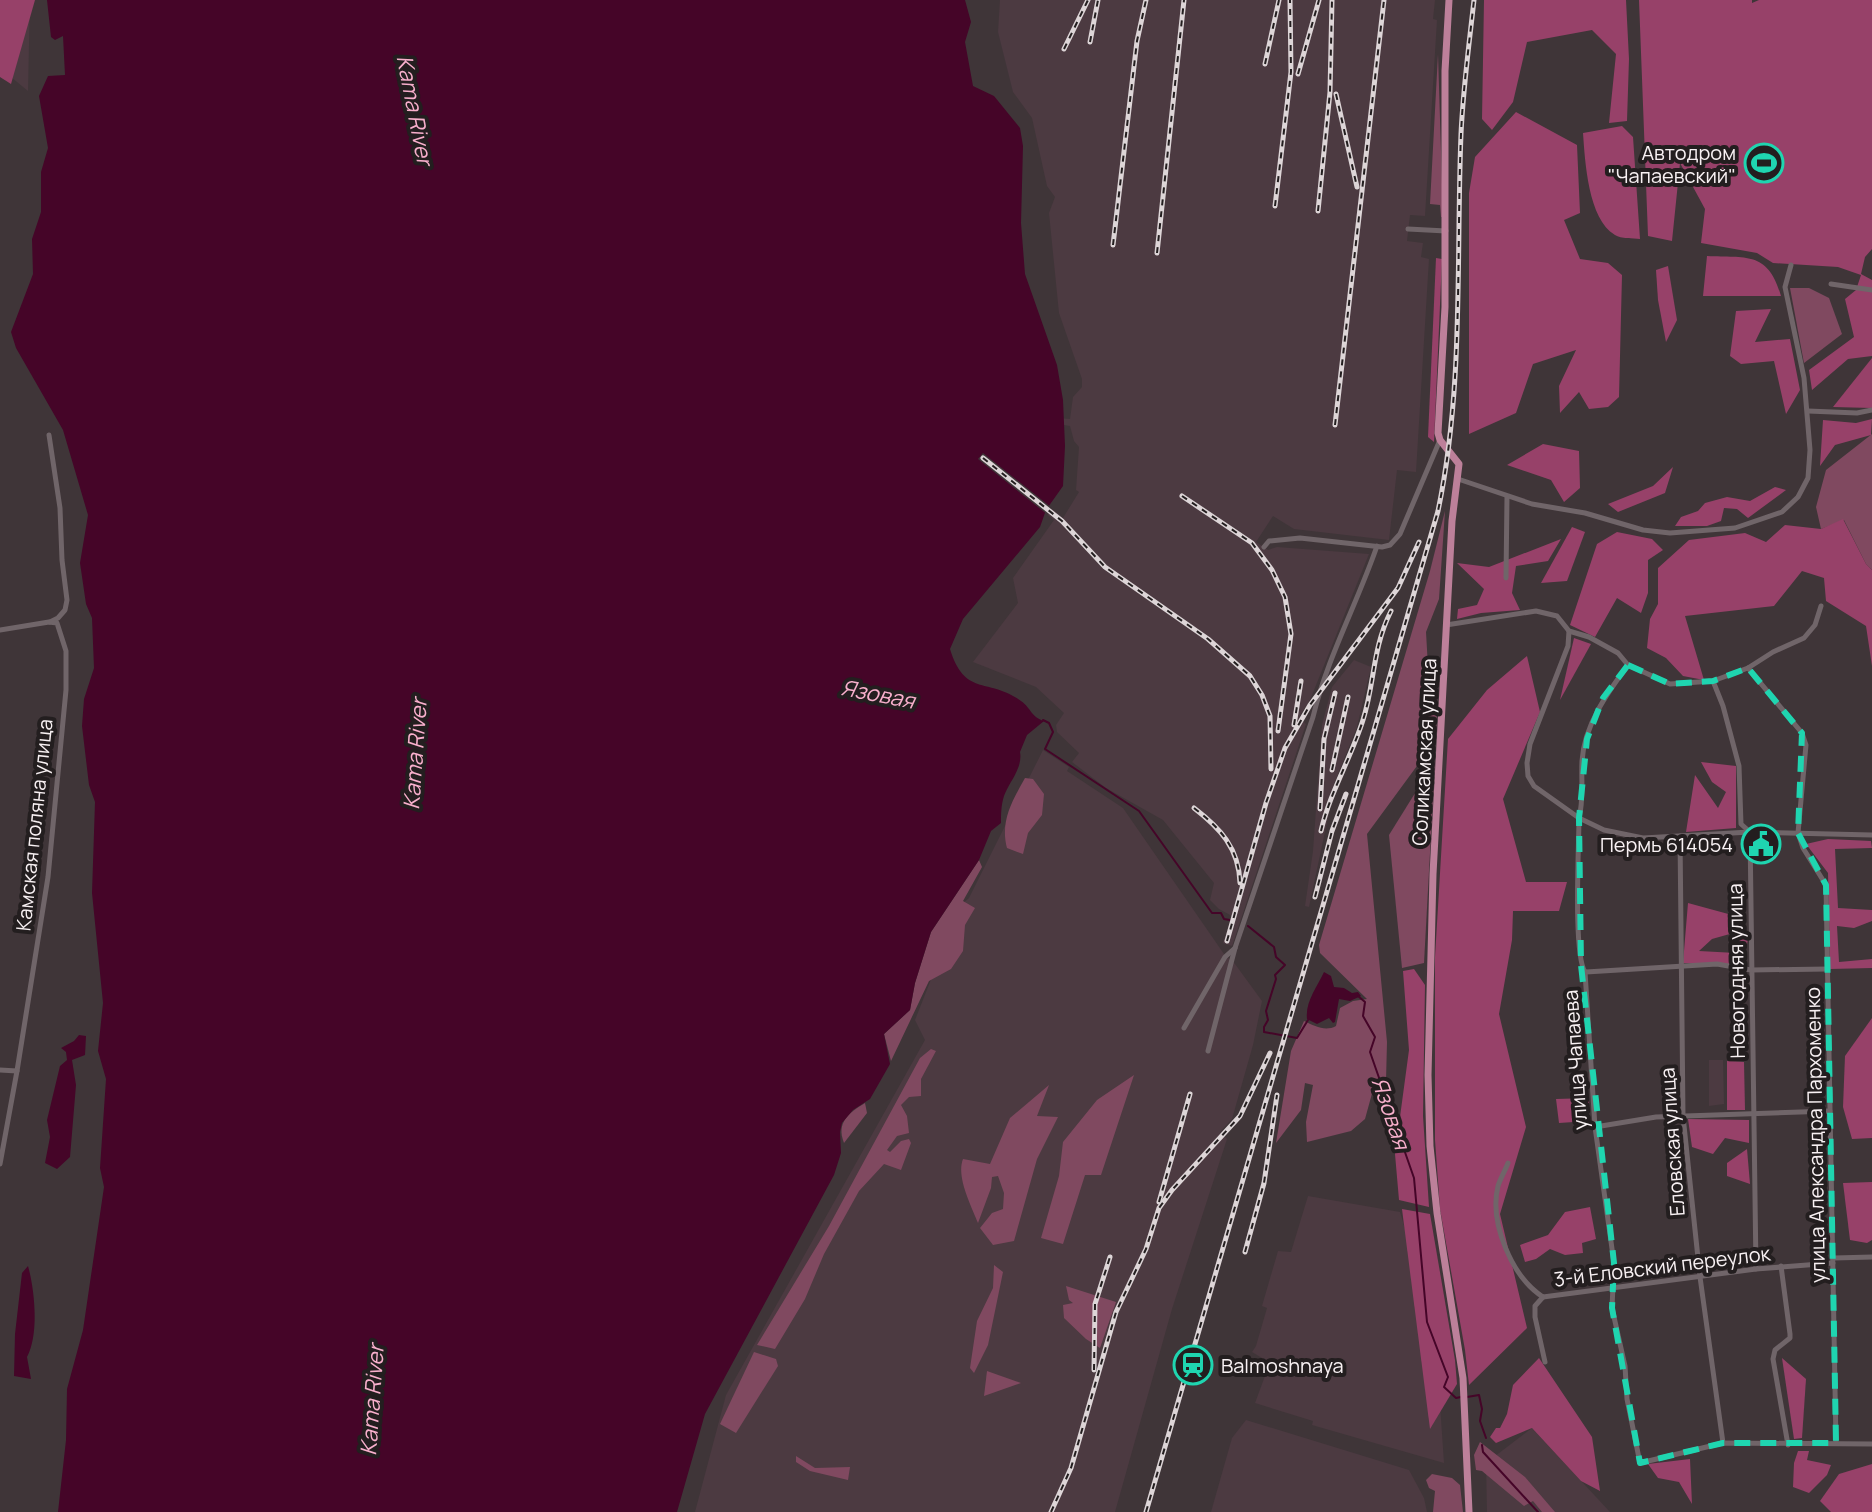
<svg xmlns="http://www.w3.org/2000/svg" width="1872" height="1512" viewBox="0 0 1872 1512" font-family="Manrope,sans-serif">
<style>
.built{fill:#4c3a41}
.green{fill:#804960}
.forest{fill:#974169}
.water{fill:#450528}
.pier{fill:#3f3538}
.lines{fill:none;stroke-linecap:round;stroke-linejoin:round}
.stream{stroke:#450528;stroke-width:2}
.street{stroke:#706569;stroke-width:5}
.primary{stroke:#bd809a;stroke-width:7}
.rail-casing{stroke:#ddd5d7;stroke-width:5}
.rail{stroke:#231e1f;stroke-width:2;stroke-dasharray:6;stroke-linecap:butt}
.marked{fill:none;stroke:#1fd5b0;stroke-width:6;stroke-dasharray:16 10;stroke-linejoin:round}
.labels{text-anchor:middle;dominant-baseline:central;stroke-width:8;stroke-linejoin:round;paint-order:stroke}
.poi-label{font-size:20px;fill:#f8f1f3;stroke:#231e1f;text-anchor:end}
.street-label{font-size:20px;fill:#f8f1f3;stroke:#231e1f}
.water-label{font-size:22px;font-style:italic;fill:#f8afcc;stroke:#231e1f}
</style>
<rect width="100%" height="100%" fill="#3f3538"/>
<!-- built -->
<g class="built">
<path d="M0 0H30L28 91 0 68Z"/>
<path d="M1000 0H1435L1433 19 1437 20 1425 216 1410 215 1407 241 1423 243 1421 257 1429 259 1416 472 1397 470 1389 540 1294 529 1273 516 1256 542 1268 550 1277 547 1369 554 1310 700 1299 717 1306 724 1232 946 1223 943 1232 916 1219 909 1210 900 1214 883 1163 820 1106 788 1072 762 1079 753 1057 732 1056 725 1064 713 1036 687 973 662 1018 603 1013 578 1054 520 978 459 983 453 1063 518 1079 492 1076 490 1079 447 1074 441 1070 426 1058 424V418L1070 419 1073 397 1082 387V379L1059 313 1049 213 1055 197 1047 186 1032 118 1013 92 998 32Z"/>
<path d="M1354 660 1371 667 1357 727 1328 799 1327 807 1330 808 1309 907 1305 906 1313 851 1322 725 1332 687Z"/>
<path d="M1043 750 1069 767 1067 771 1123 808 1224 954 1235 964 1262 1001 1253 1045 1232 1119 1220 1132 1227 1139 1172 1309 1115 1512H695L726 1395 925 1040 915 1020 960 906 969 898Z"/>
<path d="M1709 1060H1723L1724 1104 1709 1106Z"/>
<path d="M1308 1196 1400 1212 1435 1330 1444 1463 1312 1425 1313 1421 1255 1403 1265 1376 1257 1374 1262 1358 1252 1352 1256 1346 1267 1308 1262 1306 1278 1251 1291 1252Z"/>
<path d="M1246 1420 1409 1470 1424 1498 1427 1512H1211L1232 1438Z"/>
<path d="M1532 1428 1610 1512H1487L1486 1463Z"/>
</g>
<!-- green -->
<g class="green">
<path d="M1438 54 1443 217H1441L1440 205 1430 204Z"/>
<path d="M1790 288H1809L1829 298 1842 334 1804 363Z"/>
<path d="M1872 434V570L1866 564 1844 520 1821 529 1816 507 1826 470Z"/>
<path d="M1445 511 1439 599 1426 632 1428 667 1438 670 1436 740 1367 834 1387 1042 1386 1081 1376 1079 1365 1119 1351 1131 1307 1142 1306 1122 1313 1085 1305 1083 1301 1110 1276 1143 1291 1051 1304 1021C1315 1026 1325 1032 1336 1026L1340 1008 1353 1001 1367 999 1320 953 1319 945 1430 571Z"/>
<path d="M1435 761 1424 963 1402 968 1389 835Z"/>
<path d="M1025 778 1033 779 1044 794 1042 815 1028 833 1023 854 1007 848C1000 822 1012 801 1025 778Z"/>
<path d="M979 860 982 867 963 901 975 908 965 925 963 951 951 969 929 981 891 1061 884 1034 910 1010 915 983 931 932Z"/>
<path d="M931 1049 936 1051 921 1079V1096L909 1097 901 1105 907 1116 909 1133 897 1136 887 1150 890 1152 901 1141 909 1139 911 1143 901 1170 884 1164 859 1191 824 1254 805 1299 775 1349 757 1345 829 1226 920 1058Z"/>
<path d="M1134 1075 1101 1175H1085L1063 1244 1041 1238 1059 1176 1063 1142 1097 1100Z"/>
<path d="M1049 1085 1037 1116 1058 1117 1037 1159 1014 1241 993 1245 980 1228 992 1213 1003 1209 1004 1193 998 1176 992 1177 991 1188 978 1223C971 1205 956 1177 963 1159L990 1164 1010 1118Z"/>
<path d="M865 1103 867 1113 844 1143C836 1123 848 1113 865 1103Z"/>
<path d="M994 1265 1003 1272 988 1345 974 1373 970 1368 977 1321 993 1288Z"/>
<path d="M1066 1286 1116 1302 1100 1348 1086 1339 1064 1318 1063 1305 1073 1303 1069 1300Z"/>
<path d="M754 1352 776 1359 778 1366 736 1433 720 1424Z"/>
<path d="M987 1371 1021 1383 984 1396Z"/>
<path d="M1480 1442 1525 1477 1555 1512H1542L1533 1501 1524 1506 1482 1471 1476 1470 1474 1455Z"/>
<path d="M796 1456 815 1468 850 1467 848 1480 810 1471 796 1462Z"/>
<path d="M1432 1474 1452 1478 1460 1485 1463 1512H1433L1435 1491 1429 1488 1426 1480Z"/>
</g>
<!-- forest -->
<g class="forest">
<path d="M0 0H35L11 84 0 77Z"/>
<path d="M1484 0H1626L1629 59 1627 121 1609 123 1616 54 1592 30 1527 42 1513 102 1492 130 1482 119Z"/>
<path d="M1639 0H1752V3L1759 0H1872V249L1865 257 1861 274 1872 280V356L1848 359 1812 390 1809 370 1854 337 1845 299 1856 290 1861 275 1838 267 1773 263 1757 253 1701 243 1705 209 1680 163 1672 241 1648 236Z"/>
<path d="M1516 112 1577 145 1580 213 1564 220 1580 259 1608 263 1622 275 1619 397 1608 407 1589 409 1579 392 1560 413 1559 386 1576 350 1533 364 1516 413 1469 434V193L1475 157Z"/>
<path d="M1622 126 1633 137 1640 239C1633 238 1621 239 1615 235 1588 219 1585 161 1583 133Z"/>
<path d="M1707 256C1747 258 1768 251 1781 296H1703Z"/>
<path d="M1436 258 1442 259 1434 442 1428 437Z"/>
<path d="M1668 266 1677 320 1666 342 1658 300 1656 270Z"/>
<path d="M1771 309 1755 342 1790 339 1800 390 1786 414 1774 361 1741 364 1730 356 1736 311Z"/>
<path d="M1872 358V408L1833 407Z"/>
<path d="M1872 419 1871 435 1835 445 1820 466 1823 420 1856 423Z"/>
<path d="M1543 444 1579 451 1580 488 1564 502 1551 480 1507 465Z"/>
<path d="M1673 467 1665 493 1618 512 1608 504 1653 486Z"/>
<path d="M1775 487 1786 490 1748 518 1737 509 1724 508 1721 521 1707 526H1675L1681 517 1698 511 1705 503 1727 497 1750 501Z"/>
<path d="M1843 519 1866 564 1872 570V666L1866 626 1826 601 1824 578 1802 571 1774 606 1685 616 1704 680 1683 676 1666 658 1647 648 1650 619 1658 604V568L1689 540 1745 533 1766 542 1785 525 1821 529Z"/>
<path d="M1572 527 1585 532 1567 581 1541 583Z"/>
<path d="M1617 532 1652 539 1663 550 1648 560V593L1641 613 1617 598 1595 637 1570 625 1597 544Z"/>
<path d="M1561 539 1548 561 1516 566 1512 593 1520 610 1481 613 1457 619 1458 609 1477 605 1484 589 1457 563 1489 567Z"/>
<path d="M1574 638 1591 644 1560 700Z"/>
<path d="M1527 656 1540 712 1503 799 1526 882H1567L1559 911H1513L1512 940 1499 1014 1526 1127 1500 1214 1527 1328 1469 1385 1465 1350 1440 1209 1435 1140V957L1448 739 1487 690Z"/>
<path d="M1701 762 1736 766V828L1686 832 1695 775 1718 808 1726 792 1712 782Z"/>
<path d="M1828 839 1871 841 1872 848 1835 849 1838 908 1872 910V921L1854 928 1837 926 1839 962 1872 959V968L1830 969 1828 873 1806 844Z"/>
<path d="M1688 903 1743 918 1744 930 1712 939 1699 951 1736 953 1741 934 1748 939 1743 965 1683 963Z"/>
<path d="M1414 969 1425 985 1423 1116 1429 1207 1399 1200 1395 1154 1409 1050 1403 971Z"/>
<path d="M1872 1018V1138L1852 1139 1843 1107 1845 1056Z"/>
<path d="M1727 1061 1744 1062 1745 1110H1727Z"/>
<path d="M1589 1098V1121L1559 1123 1556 1099Z"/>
<path d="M1688 1119 1749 1120V1143L1725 1138 1713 1154 1692 1147Z"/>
<path d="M1747 1149 1750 1184 1727 1176V1163Z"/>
<path d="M1872 1182V1240L1867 1243 1850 1240 1843 1183Z"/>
<path d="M1590 1207 1596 1239 1582 1243 1583 1253 1565 1255 1550 1249 1536 1259 1525 1262 1520 1245 1548 1235 1565 1212Z"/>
<path d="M1402 1209 1430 1214 1455 1360 1457 1384 1430 1429Z"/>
<path d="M1539 1358 1592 1437 1600 1491 1581 1481 1532 1428 1496 1443 1490 1437 1496 1428H1500L1507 1414 1513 1385Z"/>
<path d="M1782 1358 1806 1379 1802 1438 1794 1439Z"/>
<path d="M1798 1451H1809L1807 1460 1831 1465 1827 1475 1809 1493 1793 1487 1794 1463Z"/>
<path d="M1690 1459 1692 1504 1679 1482 1658 1478 1648 1464Z"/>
<path d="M1872 1464V1512H1831L1820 1501 1839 1474Z"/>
</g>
<!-- water -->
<g class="water">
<path d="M47 0H965L971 22 965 42 973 86 994 96 1020 128 1023 146 1021 223 1025 274 1057 365 1063 400 1065 446 1063 486 1046 510 1040 527 963 619 950 649C965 698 989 677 1021 701 1031 708 1031 717 1044 721L1027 735 1020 752C1023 768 1009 782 1004 796 1001 805 1001 815 1001 823L991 831 979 860 931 932 915 983 910 1010 884 1034 890 1064 870 1099 853 1110 842 1123 840 1132 841 1153 834 1175 705 1414 677 1512H58L66 1440 67 1389 83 1330 104 1187 100 1168 106 1079 98 1051 103 1003 92 893 95 802 89 785 82 726 84 699 94 668 92 618 86 604 80 563 88 515 63 430 16 348 11 332 33 274 32 239 41 212V172L48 148 39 96 48 76 65 75 63 36 55 40 51 37Z"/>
<path d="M1324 972 1331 976 1334 987 1344 988 1352 993 1358 992 1361 996 1350 1001 1339 999 1335 1022 1333 1023 1329 1018 1317 1024 1307 1019C1305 1002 1317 987 1324 972Z"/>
<path d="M79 1035 86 1036 85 1055 72 1060 76 1085 70 1157 57 1169 45 1163 50 1137 47 1120 60 1066 67 1060 66 1052 61 1048 74 1041Z"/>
<path d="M28 1266C35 1291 39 1335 27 1357L31 1379 14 1376 15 1334 22 1273Z"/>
</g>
<!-- pier -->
<path class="pier" d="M983 453 1052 508 1048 515 978 459Z"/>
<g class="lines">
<!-- stream -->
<g class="stream">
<path d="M1043 720 1049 723 1053 732 1045 749 1139 811 1212 913H1221L1224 919 1230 920"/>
<path d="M1248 926 1274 947 1276 957 1285 965 1275 975 1276 979 1266 1011 1268 1020 1264 1027V1032L1297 1038 1308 1020"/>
<path d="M1358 996 1365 1002 1363 1016 1375 1037 1370 1052 1414 1178 1427 1322 1448 1377 1444 1387 1456 1398 1461 1397"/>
<path d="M1467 1397 1479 1395 1482 1409 1480 1421 1486 1438"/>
<path d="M1482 1445 1483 1452 1538 1512"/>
</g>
<!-- street -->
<g class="street">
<path d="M1408 229 1446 231"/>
<path d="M1831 284 1872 290"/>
<path d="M1808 411 1857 413 1872 410"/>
<path d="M49 435 60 508 62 560 67 600 65 610 58 618 50 622"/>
<path d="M1458 479 1532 504 1585 513 1643 530 1670 533 1735 528 1782 512 1798 497 1808 478 1810 450 1804 378 1785 287 1791 265"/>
<path d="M1264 547 1269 541 1300 538 1382 547 1390 545 1400 534 1440 440"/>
<path d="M1506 578 1507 497"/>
<path d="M1446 625 1536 611 1557 616 1569 631 1589 637 1618 653 1628 665 1670 684 1713 681 1748 668 1773 652 1804 638 1815 625 1821 606"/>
<path d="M0 630 49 622 57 623 66 651V690L48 877 17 1071 0 1070"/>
<path d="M1569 631 1568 646 1530 744 1527 763 1528 776 1534 786 1579 818 1604 830 1643 838 1750 832 1872 835"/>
<path d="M1628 665C1608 692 1584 725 1582 761 1581 780 1584 799 1579 818 1579 846 1573 953 1585 972L1595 1127 1614 1263 1612 1308 1625 1366 1627 1399 1640 1463 1723 1443 1872 1444"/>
<path d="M1748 668 1802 733 1806 745 1798 833 1803 848 1826 885 1836 1443"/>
<path d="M1713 681 1723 706 1739 766 1741 824 1750 832 1756 1269"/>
<path d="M1680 836 1683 1116 1700 1277 1723 1443"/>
<path d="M1586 972 1717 964 1751 970 1828 969"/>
<path d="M1184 1028 1225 957 1235 948"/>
<path d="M1208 1051 1235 948 1313 717C1327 658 1357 604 1377 546"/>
<path d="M1595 1127 1656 1117 1830 1111"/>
<path d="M1508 1163C1505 1171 1500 1179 1498 1186 1489 1223 1512 1277 1543 1297"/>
<path d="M0 1164 17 1071"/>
<path d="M1834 1258 1872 1257"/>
<path d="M1781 1266 1790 1334V1338L1775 1350 1773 1359 1788 1445"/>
<path d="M1543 1297 1756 1269 1833 1263"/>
<path d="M1543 1297 1535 1306V1317L1545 1362"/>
</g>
<!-- primary -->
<path class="primary" d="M1449 0 1445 71V307L1438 433 1440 440 1459 464 1452 521 1433 874 1428 1075 1430 1146 1437 1213 1463 1378 1469 1512"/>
<defs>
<g id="rail">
<path d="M1090 42 1098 0"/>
<path d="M1064 49 1088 0"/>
<path d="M1265 64 1279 0"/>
<path d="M1298 74 1319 0"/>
<path d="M1336 94 1357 187"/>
<path d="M1275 206 1291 72 1290 0"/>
<path d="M1318 211 1330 92 1332 0"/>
<path d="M1113 245 1137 41 1146 0"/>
<path d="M1157 253 1184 0"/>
<path d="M1335 425 1384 0"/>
<path d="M983 458 1062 521 1105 567 1208 639 1250 676 1262 695 1270 716 1271 769"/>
<path d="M1182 496 1252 543 1272 570 1285 597 1291 634 1278 731"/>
<path d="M1294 725 1301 681"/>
<path d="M1332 770 1348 697"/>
<path d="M1194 808C1220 828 1239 848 1240 883"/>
<path d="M1320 809 1324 739 1335 693"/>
<path d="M1321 831C1330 792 1351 758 1363 720 1375 682 1372 649 1391 611"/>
<path d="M1315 897 1332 831 1346 794"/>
<path d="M1227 941 1266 803 1285 748 1310 705 1398 588 1419 542"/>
<path d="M1159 1202 1190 1094"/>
<path d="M1245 1252 1264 1183 1277 1095"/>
<path d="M1094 1370 1095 1304 1110 1257"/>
<path d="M1051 1512 1071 1468 1116 1312 1146 1249 1159 1208 1172 1190 1240 1116 1270 1053"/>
<path d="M1146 1512 1438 511C1464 387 1456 260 1461 134 1463 89 1469 45 1474 0"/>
</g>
</defs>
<!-- rail casing -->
<use href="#rail" class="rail-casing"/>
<!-- rail -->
<use href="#rail" class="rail"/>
</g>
<!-- marked area -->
<path class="marked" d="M1628 665 1670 684 1713 681 1748 668 1802 733 1798 833 1826 885 1836 1443H1723L1640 1463 1612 1308 1614 1263 1581 965 1579 818 1587 739 1603 698Z"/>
<!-- icons -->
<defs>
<symbol id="stadium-ring" viewBox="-11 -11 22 22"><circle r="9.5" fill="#231e1f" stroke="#1fd5b0" stroke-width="1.5"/><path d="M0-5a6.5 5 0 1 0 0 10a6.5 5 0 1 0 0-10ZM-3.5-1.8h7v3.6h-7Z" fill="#1fd5b0"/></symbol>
<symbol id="civic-ring" viewBox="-11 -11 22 22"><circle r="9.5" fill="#231e1f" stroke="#1fd5b0" stroke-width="1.5"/><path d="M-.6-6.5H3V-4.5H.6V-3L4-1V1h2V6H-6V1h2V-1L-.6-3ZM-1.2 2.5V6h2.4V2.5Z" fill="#1fd5b0"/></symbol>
<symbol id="station-ring" viewBox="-11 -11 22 22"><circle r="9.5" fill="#231e1f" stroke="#1fd5b0" stroke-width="1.5"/><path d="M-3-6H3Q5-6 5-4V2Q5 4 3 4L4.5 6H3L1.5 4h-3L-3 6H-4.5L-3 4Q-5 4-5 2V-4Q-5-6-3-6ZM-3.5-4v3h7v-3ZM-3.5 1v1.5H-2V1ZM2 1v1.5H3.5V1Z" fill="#1fd5b0"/></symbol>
</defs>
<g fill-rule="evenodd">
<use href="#stadium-ring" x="1742" y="141" width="44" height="44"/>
<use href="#civic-ring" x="1739" y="822" width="44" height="44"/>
<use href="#station-ring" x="1171" y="1343" width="44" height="44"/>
</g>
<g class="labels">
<!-- poi labels -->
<g class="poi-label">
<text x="1736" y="152">Автодром<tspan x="1736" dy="23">"Чапаевский"</tspan></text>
<text x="1733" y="844">Пермь 614054</text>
<text x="1221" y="1365" text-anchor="start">Balmoshnaya</text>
</g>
<!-- street labels -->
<g class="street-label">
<text transform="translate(1424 752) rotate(-87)">Соликамская улица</text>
<text transform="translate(34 825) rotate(-84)">Камская поляна улица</text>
<text transform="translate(1736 971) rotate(-91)">Новогодняя улица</text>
<text transform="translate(1575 1060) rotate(-94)">улица Чапаева</text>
<text transform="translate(1815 1135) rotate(-91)">улица Александра Пархоменко</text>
<text transform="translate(1672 1142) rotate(-94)">Еловская улица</text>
<text transform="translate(1662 1266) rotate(-7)">3-й Еловский переулок</text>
</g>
<!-- water labels -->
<g class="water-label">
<text transform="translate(415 110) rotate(79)">Kama River</text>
<text transform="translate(878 694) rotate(11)">Язовая</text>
<text transform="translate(415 754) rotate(-86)">Kama River</text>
<text transform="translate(1391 1113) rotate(71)">Язовая</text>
<text transform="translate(372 1400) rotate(-86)">Kama River</text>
</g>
</g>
</svg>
